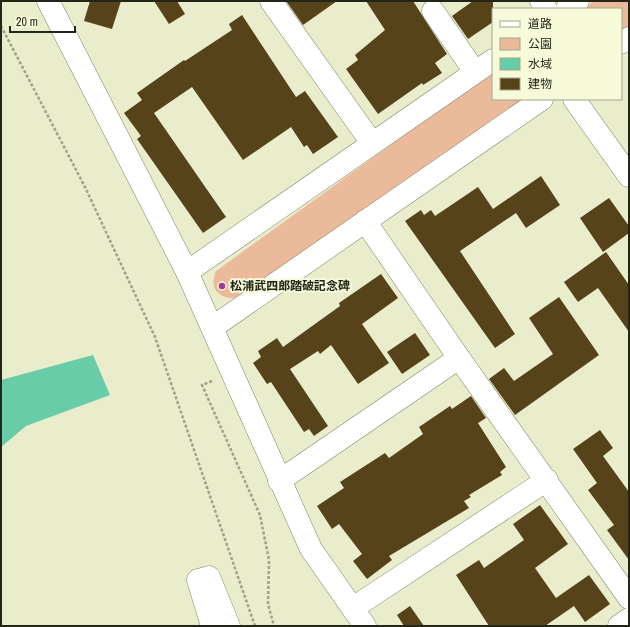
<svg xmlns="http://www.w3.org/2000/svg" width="630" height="627" viewBox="0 0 630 627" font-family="'Archivo Narrow','Noto Sans JP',sans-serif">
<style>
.green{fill:#ebba9a}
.water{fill:#69cca9}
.building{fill:#574319}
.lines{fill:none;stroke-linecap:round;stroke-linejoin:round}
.minor-casing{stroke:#828466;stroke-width:23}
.path{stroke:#9fa188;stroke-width:2.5;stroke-dasharray:3 2;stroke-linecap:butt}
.minor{stroke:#fff;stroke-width:22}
.poi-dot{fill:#9f3799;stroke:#f7fad9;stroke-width:1.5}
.labels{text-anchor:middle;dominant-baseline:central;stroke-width:4;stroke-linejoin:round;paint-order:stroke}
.poi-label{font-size:12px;font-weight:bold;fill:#242519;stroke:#f7fad9;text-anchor:start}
</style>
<rect width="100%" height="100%" fill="#eaedcc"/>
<!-- green -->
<g class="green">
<path d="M594 1H629V30L621 35V9H583Z"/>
<path d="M493 71V99H526L239 298C220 300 208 290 216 271Z"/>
</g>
<!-- water -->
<path class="water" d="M93 355 110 395 26 426 1 447V380Z"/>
<!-- building -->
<g class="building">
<path d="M90 1H121L112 29 84 21Z"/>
<path d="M154 1H177L185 14 169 24Z"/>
<path d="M286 1H337L303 25Z"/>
<path d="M366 1H413L447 54 435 63 442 73 423 85 422 83 378 114 346 69 358 60 355 55 385 30Z"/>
<path d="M473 1H493V22L468 39 452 16Z"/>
<path d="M242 15 296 97 305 91 338 137 313 154 307 145 304 147 291 127 243 160 192 87 154 113 226 217 203 233 137 139 141 136 124 113 142 100 137 93 184 60 185 61 232 30 229 24Z"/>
<path d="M541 176 560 205 526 228 516 213 460 251 515 334 495 348 405 221 421 210 424 215 431 210 435 216 478 187 493 209Z"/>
<path d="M609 198 629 226V233L603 252 580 218Z"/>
<path d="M606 252 629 285V332L598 288 578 302 564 282Z"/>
<path d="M381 274 398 298 362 324 389 363 358 384 331 345 320 354 318 351 290 369 328 426 314 436 309 429 304 432 271 382 267 384 253 363 261 357 258 351 277 338 283 347 340 306 339 303Z"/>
<path d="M559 297 599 355 515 415 489 379 504 368 514 381 553 354 529 318Z"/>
<path d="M415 333 430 355 402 374 387 352Z"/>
<path d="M471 396 486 418 478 423 506 467 500 472 502 475 469 495 471 497 464 501 469 508 389 556 392 560 367 579 353 561 362 554 339 524 332 529 317 506 344 488 340 482 385 453 389 458 423 434 419 427 450 406 452 409Z"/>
<path d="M600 430 613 448 603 456 629 492V560L607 530 614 525 588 490 597 483 573 449Z"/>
<path d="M540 505 568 544 535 568 556 598 589 575 610 604 585 622 574 606 545 626H489L456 575 479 560 484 568 524 540 513 524Z"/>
<path d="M410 606 424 626H404L397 615Z"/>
</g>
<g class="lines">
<defs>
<g id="minor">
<path d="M48 1 187 272 311 549 365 626"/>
<path d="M271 1 372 143"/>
<path d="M541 1 546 9"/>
<path d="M567 9 578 1"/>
<path d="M433 11 475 72"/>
<path d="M621 43 629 38"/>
<path d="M574 99 629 176"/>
<path d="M365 221 459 358 629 598"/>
<path d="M187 272 493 60"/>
<path d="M213 327 542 99"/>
<path d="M279 481 459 358"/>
<path d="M353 608 547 480"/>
<path d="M212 626 198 580 209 577 229 626"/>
<path d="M619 626 629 619"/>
</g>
</defs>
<!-- minor casing -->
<use href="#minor" class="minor-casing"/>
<!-- path -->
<g class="path">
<path d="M1 26 85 187 155 337 255 626"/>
<path d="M212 381 202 385 260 515 269 560 268 604 274 626"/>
</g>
<!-- minor -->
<use href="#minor" class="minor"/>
</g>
<!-- markers -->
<circle class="poi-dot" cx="222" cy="286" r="4"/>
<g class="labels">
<!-- poi labels -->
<g class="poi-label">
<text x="230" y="286">松浦武四郎踏破記念碑</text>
</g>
</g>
<!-- border -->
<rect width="630" height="627" fill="none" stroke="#242519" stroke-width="4"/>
<!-- legend -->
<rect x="492" y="8" width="130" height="92" fill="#f7fad9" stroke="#a3a58c"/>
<rect x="500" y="21" width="20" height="6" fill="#ffffff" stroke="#a3a58c"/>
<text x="528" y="28" font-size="12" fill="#242519">道路</text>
<rect x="500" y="38" width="20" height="12" fill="#ebba9a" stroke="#a3a58c"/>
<text x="528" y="48" font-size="12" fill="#242519">公園</text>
<rect x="500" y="58" width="20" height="12" fill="#69cca9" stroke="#a3a58c"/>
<text x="528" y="68" font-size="12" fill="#242519">水域</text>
<rect x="500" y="78" width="20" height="12" fill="#574319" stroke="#a3a58c"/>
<text x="528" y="88" font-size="12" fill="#242519">建物</text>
<!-- scale -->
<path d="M10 26v6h65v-6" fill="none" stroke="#242519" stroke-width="2"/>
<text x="16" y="26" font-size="12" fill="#242519" stroke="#f7fad9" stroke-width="3" paint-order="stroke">20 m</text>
</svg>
